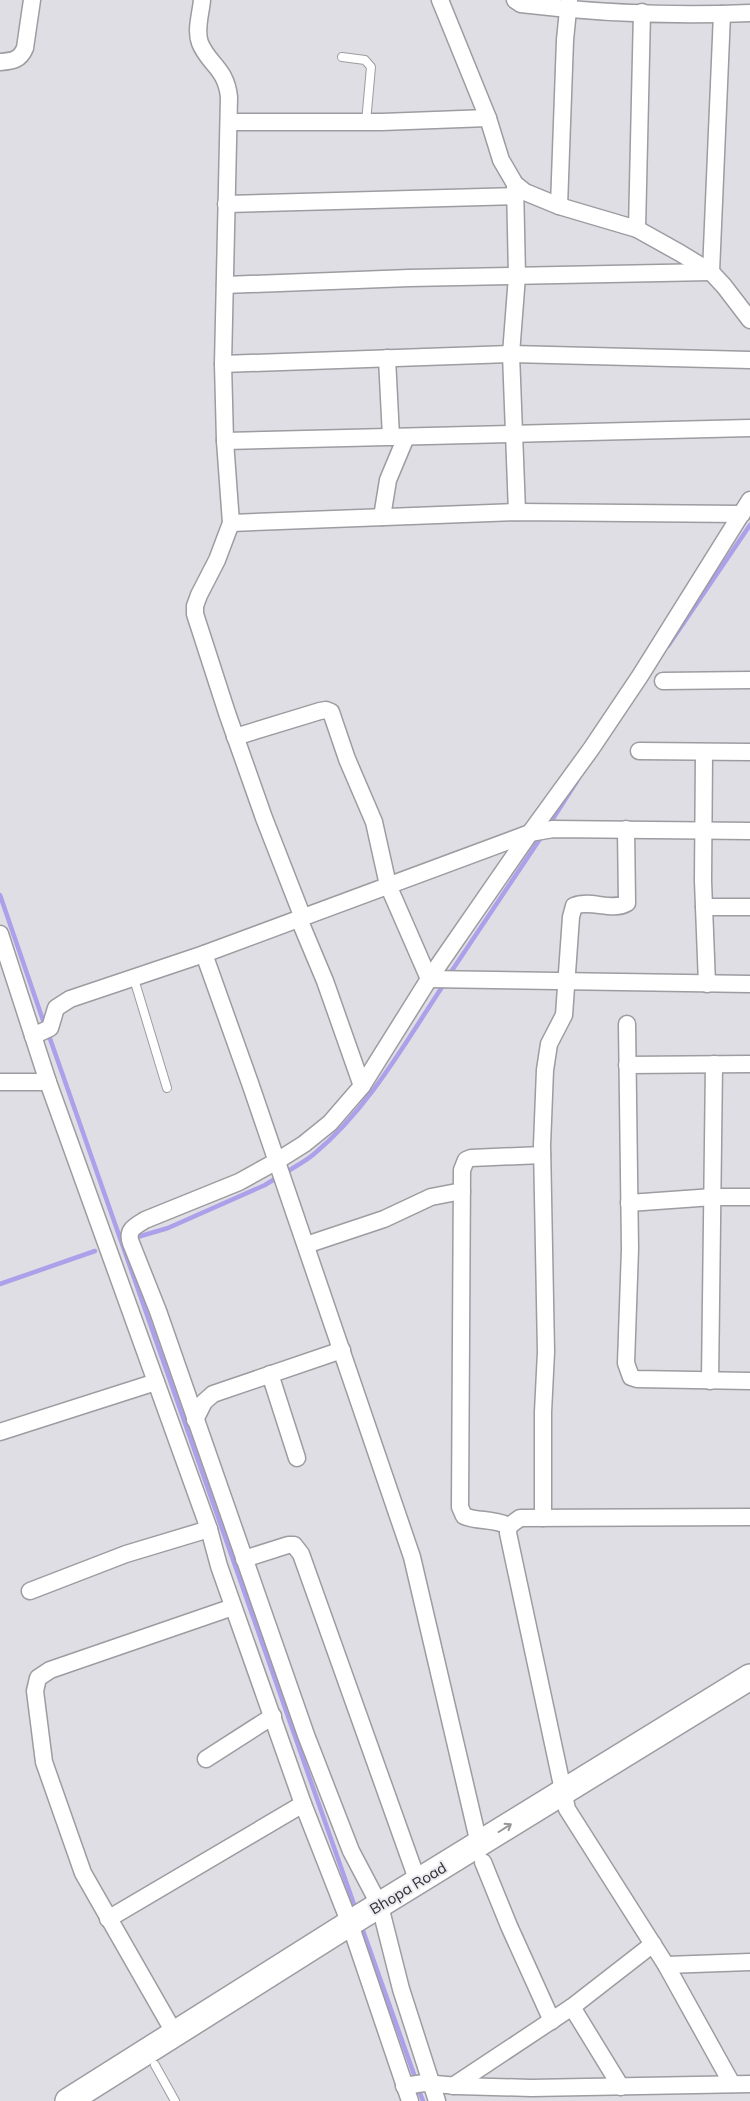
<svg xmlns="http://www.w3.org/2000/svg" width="750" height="2101" viewBox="0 0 750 2101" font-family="Mulish,sans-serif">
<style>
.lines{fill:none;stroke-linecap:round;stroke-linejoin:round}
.stream{stroke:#aca0ea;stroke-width:4.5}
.lane-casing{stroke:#9c9ca1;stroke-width:10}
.street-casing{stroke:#9c9ca1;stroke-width:19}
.primary-casing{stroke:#9c9ca1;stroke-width:28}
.lane{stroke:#fff;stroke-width:8}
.street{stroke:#fff;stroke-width:16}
.primary{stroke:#fff;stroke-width:25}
.oneway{stroke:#979698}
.labels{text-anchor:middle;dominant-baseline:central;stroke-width:4;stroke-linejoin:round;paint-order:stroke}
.street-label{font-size:15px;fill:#2f2e31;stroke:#ecebf1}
</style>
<rect width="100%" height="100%" fill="#dfdee4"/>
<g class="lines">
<!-- stream -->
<g class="stream">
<path d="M668 646 750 525"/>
<path d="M549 825 577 781"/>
<path d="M0 895 45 1026"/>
<path d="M449 975 542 836"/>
<path d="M48 1033 356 1910"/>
<path d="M285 1173C294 1167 306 1161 314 1154 369 1108 405 1043 444 984"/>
<path d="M134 1238 168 1228 265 1185 278 1177"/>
<path d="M0 1284 95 1251"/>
<path d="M361 1925 416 2080"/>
<path d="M418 2088 423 2101"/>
</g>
<defs>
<g id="lane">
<path d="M342 57 365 60 371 67 366 122"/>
<path d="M134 979 167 1088"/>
<path d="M155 2065 175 2101"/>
</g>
<g id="street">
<path d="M202 0C201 13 195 30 200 43 209 65 226 68 229 97L223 364 225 441 231 523 217 560 199 595 195 606V614L227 713 264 818 303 918"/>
<path d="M440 0 488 118 501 160 515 184 525 192 559 206 637 229 680 253 711 272 724 286 750 320"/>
<path d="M515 0 521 4C595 13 676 16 750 13"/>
<path d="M0 62C13 61 20 60 25 48L32 0"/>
<path d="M229 122H382L488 118"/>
<path d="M515 184 517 276 511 354 517 512"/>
<path d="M226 204 515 196"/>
<path d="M559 206 565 40 569 0"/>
<path d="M637 229 642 12"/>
<path d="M225 285 409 278 711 272 722 14"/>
<path d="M387 358 391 437"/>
<path d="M223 364 511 354 750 360"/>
<path d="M225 441 750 428"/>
<path d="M382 517 388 480 406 437"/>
<path d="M231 523 517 512 742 514"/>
<path d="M663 681 750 680"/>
<path d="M235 737 320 711 326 710 331 712 347 759 374 822 388 885 429 979 750 984"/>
<path d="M639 751 750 752"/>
<path d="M704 753 703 881 707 984"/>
<path d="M704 907H750"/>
<path d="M299 919 325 981 362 1086"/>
<path d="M0 934 48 1082 209 1529 219 1566 303 1804 350 1924 410 2101"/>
<path d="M204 954 250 1083 412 1557 479 1844"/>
<path d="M627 1024 630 1249 626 1363 631 1377 637 1379 750 1381"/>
<path d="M33 1036 50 1028 56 1008 70 999 204 954 530 833 553 829 750 831"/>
<path d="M627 1065 750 1064"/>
<path d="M0 1082H48"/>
<path d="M629 1203 713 1197H750"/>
<path d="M306 1245 384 1219 431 1197 462 1191"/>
<path d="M270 1374 297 1458"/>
<path d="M710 1381 714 1064"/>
<path d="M195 1420 204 1402 213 1394 342 1350"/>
<path d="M0 1432 156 1382"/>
<path d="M543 1518V1412L546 1352 542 1145 545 1070 549 1044 564 1015 571 917 574 906C591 899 612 912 627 903L626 829"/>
<path d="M509 1526C492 1518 478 1522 464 1516L460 1507 462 1170 466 1160 471 1158 542 1155"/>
<path d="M244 1559 288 1545H294L301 1554 418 1882"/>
<path d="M30 1591 126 1554 209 1529"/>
<path d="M206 1759 273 1716"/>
<path d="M483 1862 509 1926 552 2021"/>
<path d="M108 1919 303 1804"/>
<path d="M666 1965 750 1962"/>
<path d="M572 2007 621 2087"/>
<path d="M175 2034 83 1873 44 1762 35 1691 38 1678 50 1670 233 1607"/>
<path d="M732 2084 666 1965 567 1809 508 1533 509 1526 520 1518 750 1517"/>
<path d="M404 2086 424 2083 458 2086 531 2088 750 2084"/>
<path d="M453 2086 572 2007 653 1944"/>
<path d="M437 2101 401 1989 380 1906 351 1851 306 1735 158 1311 131 1243C126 1230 135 1226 145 1220L239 1182 277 1161 304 1144 330 1123 362 1086 429 979 530 833 591 749 640 676 750 500"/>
</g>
<path id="primary" d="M68 2101 355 1920 750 1677"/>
</defs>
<!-- lane casing -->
<use href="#lane" class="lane-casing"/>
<!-- street casing -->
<use href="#street" class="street-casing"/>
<!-- primary casing -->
<use href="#primary" class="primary-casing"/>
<!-- lane -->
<use href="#lane" class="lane"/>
<!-- street -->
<use href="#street" class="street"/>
<!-- primary -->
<use href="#primary" class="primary"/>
</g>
<!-- one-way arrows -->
<defs><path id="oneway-shaft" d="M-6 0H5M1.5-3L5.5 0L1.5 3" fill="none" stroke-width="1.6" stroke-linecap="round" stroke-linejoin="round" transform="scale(1.25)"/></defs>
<use class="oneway" href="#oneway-shaft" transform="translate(505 1828) rotate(-32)"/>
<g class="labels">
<!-- street labels -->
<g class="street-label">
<text transform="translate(408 1888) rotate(-31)">Bhopa Road</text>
</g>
</g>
</svg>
